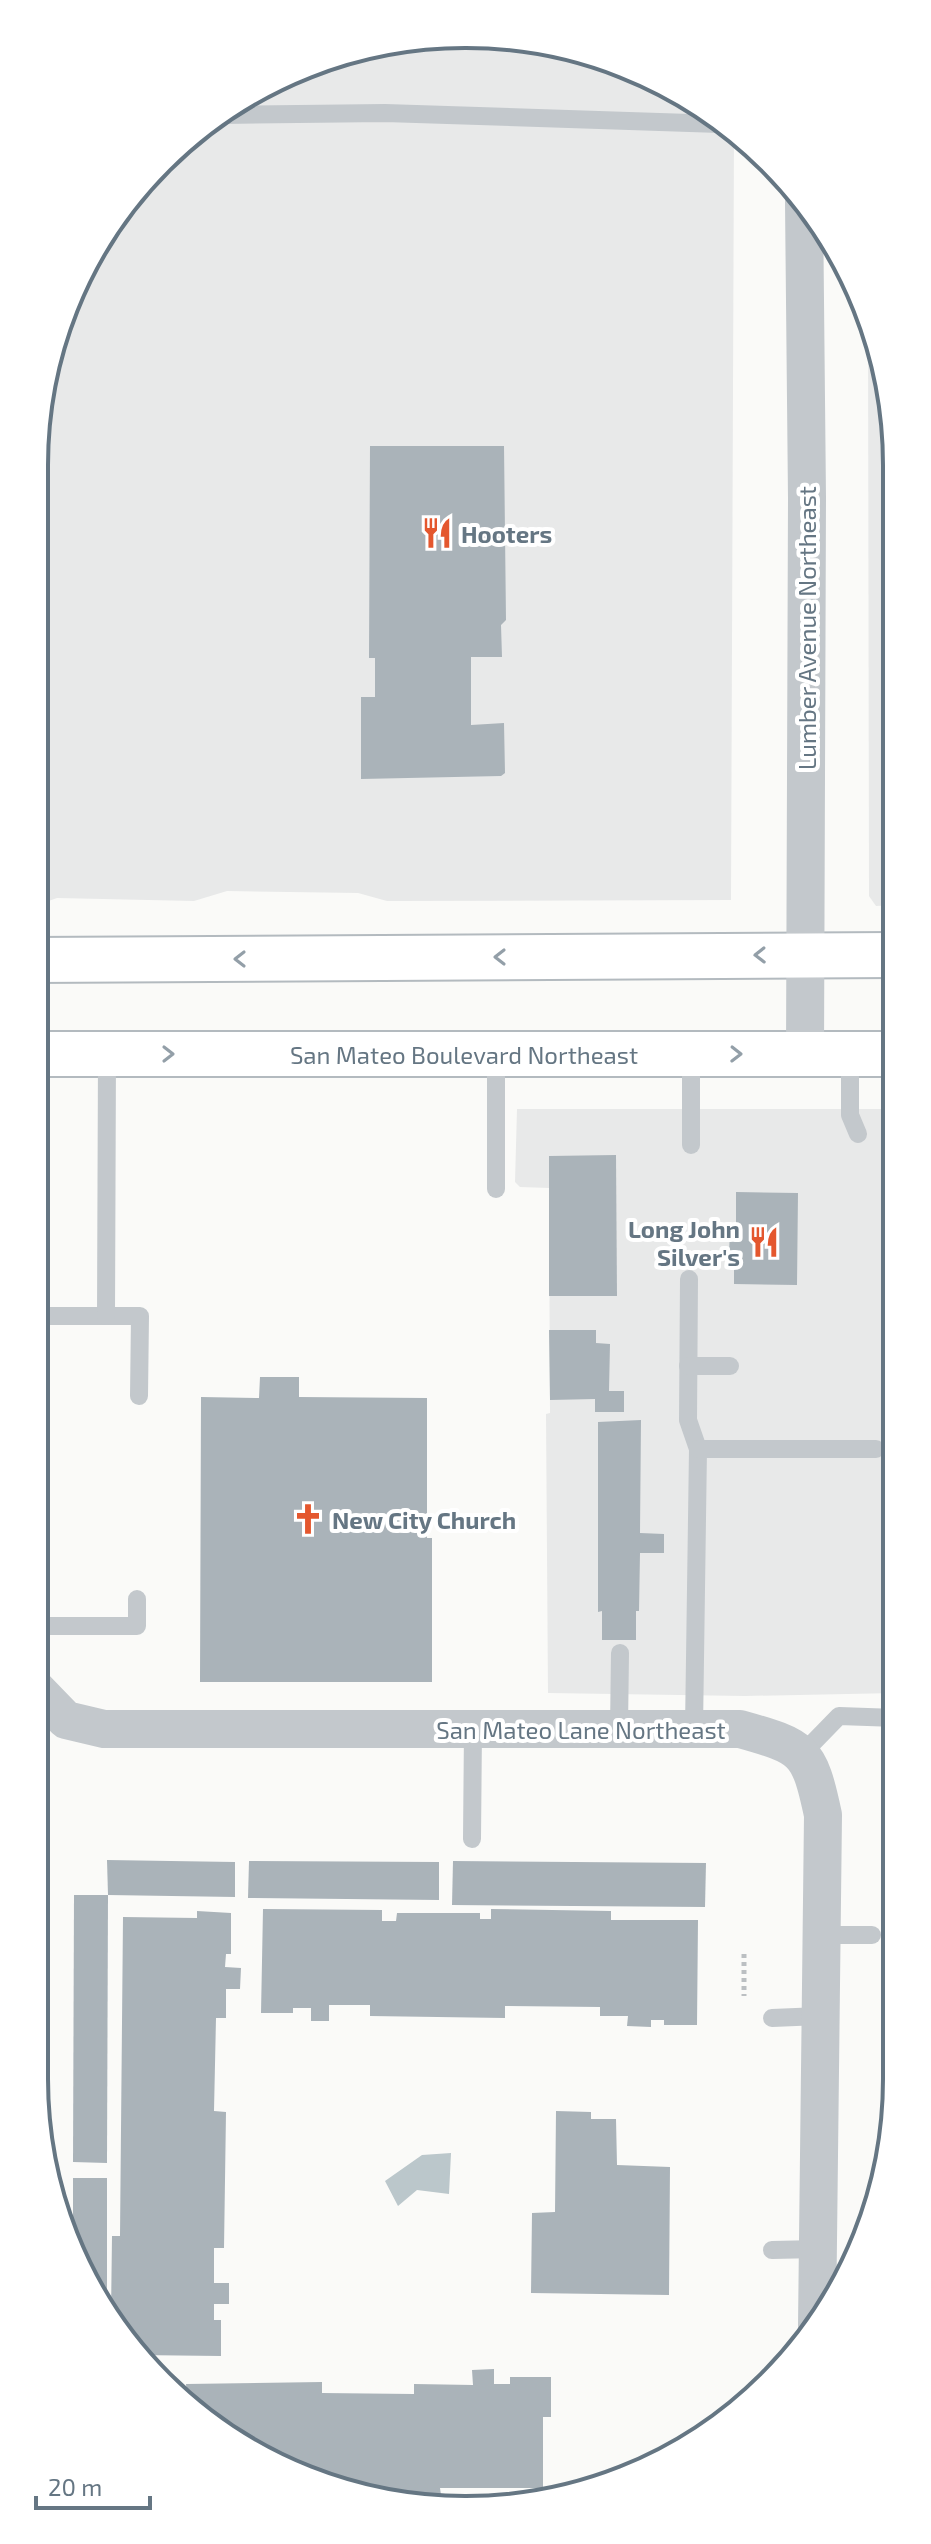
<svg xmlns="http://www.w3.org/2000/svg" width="931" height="2544" viewBox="0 0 931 2544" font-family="'Exo 2',sans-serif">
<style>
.built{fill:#e8e9e9}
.water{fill:#bbc7cb}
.building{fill:#aab3b9}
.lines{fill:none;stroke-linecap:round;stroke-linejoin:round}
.secondary-casing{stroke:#b3babf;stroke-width:48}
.path{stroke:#bbbfc2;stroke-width:5;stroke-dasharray:4 4;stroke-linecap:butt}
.lane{stroke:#c3c8cc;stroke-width:18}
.street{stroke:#c3c8cc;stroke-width:38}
.secondary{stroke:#fff;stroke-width:44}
.oneway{stroke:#939fa8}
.labels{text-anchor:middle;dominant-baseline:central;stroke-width:8;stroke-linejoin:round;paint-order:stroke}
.poi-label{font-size:24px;font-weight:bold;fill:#657683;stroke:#fff;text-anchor:start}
.street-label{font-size:24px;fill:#657683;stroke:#fff}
.rim{fill:none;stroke:#657683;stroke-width:4}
</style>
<rect width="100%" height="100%" fill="#fafaf8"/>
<!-- built -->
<g class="built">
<path d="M409 38 577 49 682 92 734 135 731 900 387 901 358 893 227 891 194 901 57 898 40 904 34 903V465L49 354 123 203 249 92Z"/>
<path d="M868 324 893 409 894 905 876 906 869 896Z"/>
<path d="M517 1109H895L896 1693 745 1696 548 1693 546 1414 550 1413 549 1188 520 1187 515 1182Z"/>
</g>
<!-- water -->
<path class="water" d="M451 2153 449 2194 417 2190 398 2206 385 2181 422 2155Z"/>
<!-- building -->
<g class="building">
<path d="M370 446H504L506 620 501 625 502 657H471V725L504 723 505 773 501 776 361 779V697H375V658H369Z"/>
<path d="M616 1155 617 1296H549V1156Z"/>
<path d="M736 1192 798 1193 797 1285 734 1284V1253H729L730 1231 736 1232Z"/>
<path d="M549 1330H596V1343L610 1344 609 1391H624V1412H595V1399L550 1400Z"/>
<path d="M260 1377H299V1397L427 1398V1538H432V1682H200L201 1397 259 1398Z"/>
<path d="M641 1420 640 1533 664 1534V1553H640L639 1611H636V1640H602V1611L598 1612V1422Z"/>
<rect x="888" y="1740" width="8" height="36"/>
<path d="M886 1784 896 1785 897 1884H884Z"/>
<path d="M107 1860 235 1862V1897L108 1895Z"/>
<path d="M249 1861 439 1862V1900L248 1898Z"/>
<path d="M453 1861 706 1863 705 1907 452 1905Z"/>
<path d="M74 1895H108L107 2163 73 2162Z"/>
<path d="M263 1909 382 1910V1921H396L397 1913H480V1919H491V1909L611 1911V1920H698L697 2025H664V2020H651V2027L627 2026 628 2016H600V2007L505 2006V2018L370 2016V2005H329V2021H311V2008H293V2013H261Z"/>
<path d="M197 1911 231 1913V1954H226L225 1967 241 1968 240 1989H226V2018H216L214 2111 226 2112 224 2248H214V2283H229V2304H214V2320H221V2356L136 2355 111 2314 112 2236H120L123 1917 197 1918Z"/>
<path d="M556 2111 591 2112V2119H616L617 2165 670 2167 669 2295 531 2293 532 2213 555 2212Z"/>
<path d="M73 2178H107V2309L73 2254Z"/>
<path d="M494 2369V2384H510V2377H551V2417H543V2488H440L441 2495 368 2494 274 2465 182 2394H187L186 2384 322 2382V2393L414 2394V2384L473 2385 472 2370Z"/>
</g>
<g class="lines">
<defs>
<g id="secondary">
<path d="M34 960 894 955"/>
<path d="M34 1054H895"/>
</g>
</defs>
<!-- secondary casing -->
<use href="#secondary" class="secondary-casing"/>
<!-- path -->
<path class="path" d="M744 1954V1996"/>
<!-- lane -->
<g class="lane">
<path d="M223 115 385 113 720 124"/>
<path d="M496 1054V1189"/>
<path d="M850 1055V1115L858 1134"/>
<path d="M691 1145V1053"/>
<path d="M689 1279 688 1420 698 1449 694 1729"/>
<path d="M34 1316H140L139 1396"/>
<path d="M106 1316 107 1054"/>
<path d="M688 1366H730"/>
<path d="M698 1449H876"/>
<path d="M34 1626H137V1599"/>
<path d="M619 1728 620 1653"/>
<path d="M802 1754 839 1716 896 1718"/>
<path d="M472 1839 473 1729"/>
<path d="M822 1935H872"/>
<path d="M772 2018 820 2016"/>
<path d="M772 2250 818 2249"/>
</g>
<!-- street -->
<g class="street">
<path d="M804 202 807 498 805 1054"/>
<path d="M34 1687 66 1720 104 1729H740C804 1747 809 1749 823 1815L817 2326"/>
</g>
<!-- secondary -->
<use href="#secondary" class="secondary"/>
</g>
<!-- one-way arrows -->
<defs><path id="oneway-chevron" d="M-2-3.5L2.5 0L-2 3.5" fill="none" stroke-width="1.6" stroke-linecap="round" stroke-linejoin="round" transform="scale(2)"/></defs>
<g class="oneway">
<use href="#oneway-chevron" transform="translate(760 955) rotate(179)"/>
<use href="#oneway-chevron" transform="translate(500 957) rotate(180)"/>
<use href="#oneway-chevron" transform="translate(240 959) rotate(180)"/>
<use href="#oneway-chevron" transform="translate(168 1054)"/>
<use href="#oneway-chevron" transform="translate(736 1054) rotate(1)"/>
</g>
<!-- icons -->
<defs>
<symbol id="restaurant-bare" viewBox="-9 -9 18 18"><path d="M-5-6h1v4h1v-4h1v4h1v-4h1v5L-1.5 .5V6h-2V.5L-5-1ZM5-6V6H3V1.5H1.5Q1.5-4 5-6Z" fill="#e4572e" stroke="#fff" stroke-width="2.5" paint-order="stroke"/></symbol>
<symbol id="church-bare" viewBox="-9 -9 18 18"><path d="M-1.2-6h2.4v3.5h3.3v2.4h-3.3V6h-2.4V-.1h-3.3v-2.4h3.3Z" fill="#e4572e" stroke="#fff" stroke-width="2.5" paint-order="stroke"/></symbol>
</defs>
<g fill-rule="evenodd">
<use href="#restaurant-bare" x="415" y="511" width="44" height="44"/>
<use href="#restaurant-bare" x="742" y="1220" width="44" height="44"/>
<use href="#church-bare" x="286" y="1497" width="44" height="44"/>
</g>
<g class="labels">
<!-- poi labels -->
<g class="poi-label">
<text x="461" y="533">Hooters</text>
<text x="740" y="1228" text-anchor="end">Long John<tspan x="740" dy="28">Silver's</tspan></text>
<text x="332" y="1519">New City Church</text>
</g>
<!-- street labels -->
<g class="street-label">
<text transform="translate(806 628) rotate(-90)">Lumber Avenue Northeast</text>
<text x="464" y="1054">San Mateo Boulevard Northeast</text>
<text x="581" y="1729">San Mateo Lane Northeast</text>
</g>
</g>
<!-- crop -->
<path d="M0 0H931V2544H0ZM465 48H466A417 417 0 0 1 883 465V2079A417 417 0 0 1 466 2496H465A417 417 0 0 1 48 2079V465A417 417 0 0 1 465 48Z" fill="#fff" fill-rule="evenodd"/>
<path class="rim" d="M465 48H466A417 417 0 0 1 883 465V2079A417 417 0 0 1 466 2496H465A417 417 0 0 1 48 2079V465A417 417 0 0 1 465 48Z"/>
<!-- scale -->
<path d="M36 2496v12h114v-12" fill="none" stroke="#657683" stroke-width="4"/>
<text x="48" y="2496" font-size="24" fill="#657683" stroke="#ffffff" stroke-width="6" paint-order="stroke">20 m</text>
</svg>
